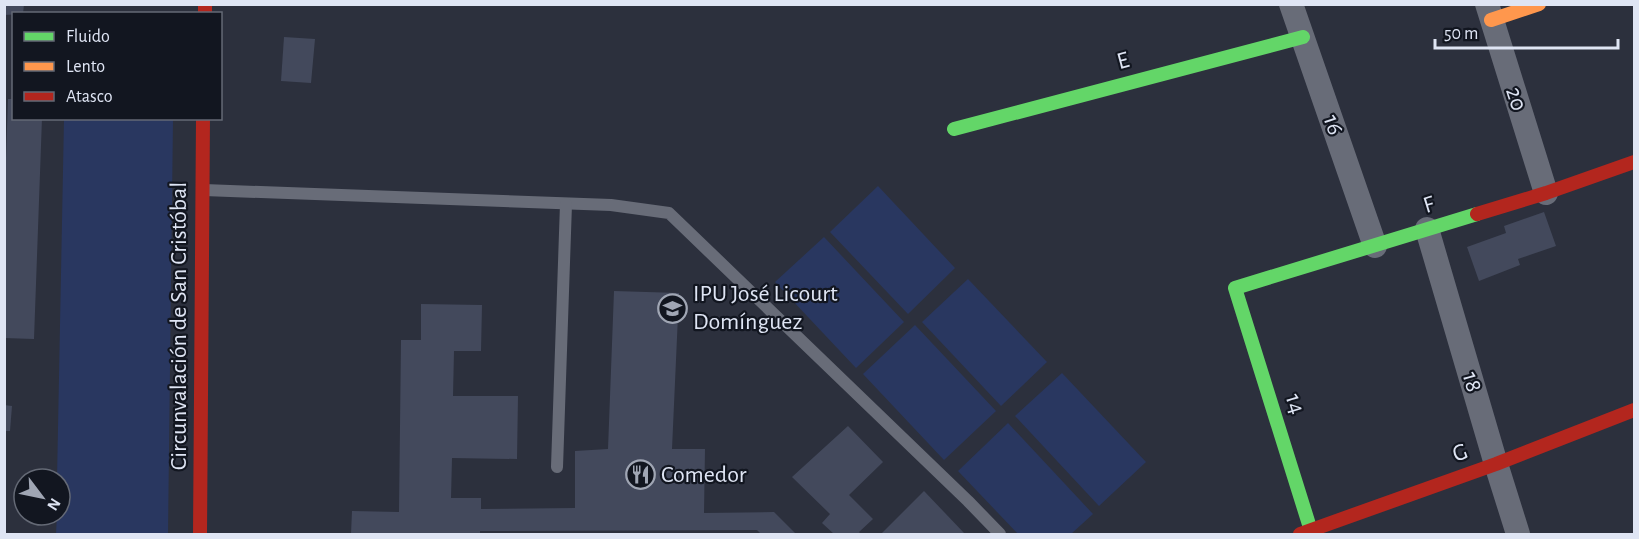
<svg xmlns="http://www.w3.org/2000/svg" width="1639" height="539" viewBox="0 0 1639 539" font-family="'Alegreya Sans',sans-serif">
<style>
.green{fill:#293760}
.building{fill:#43495c}
.lines{fill:none;stroke-linecap:round;stroke-linejoin:round}
.lane{stroke:#686c78;stroke-width:12}
.street{stroke:#686c78;stroke-width:24}
.fast{stroke:#63d668;stroke-width:14}
.slow{stroke:#ff974d;stroke-width:14}
.jam{stroke:#b3261e;stroke-width:14}
.labels{text-anchor:middle;dominant-baseline:central;stroke-width:4.5;stroke-linejoin:round;paint-order:stroke}
.street-label{font-size:24px;fill:#dfe5f4;stroke:#121620}
.poi-label{font-size:24px;fill:#dfe5f4;stroke:#121620;text-anchor:start}
</style>
<rect width="100%" height="100%" fill="#2c303d"/>
<!-- green -->
<g class="green">
<path d="M64 119H173L168 534H56L57 515H60V479H57Z"/>
<path d="M878 186 955 268 908 314 830 232Z"/>
<path d="M824 237 904 322 856 368 775 282Z"/>
<path d="M968 279 1047 362 1001 406 922 322Z"/>
<path d="M915 325 996 411 944 460 863 374Z"/>
<path d="M1062 373 1146 462 1099 506 1015 416Z"/>
<path d="M1008 423 1093 514 1071 534H1018L958 471Z"/>
</g>
<!-- building -->
<g class="building">
<path d="M4 4H24L23 14 4 15Z"/>
<path d="M284 37 315 39 311 83 281 81Z"/>
<path d="M8 99H14V118H42L34 339 4 338V216Z"/>
<path d="M1544 212 1556 246 1518 259 1520 265 1479 281 1467 247 1506 233 1504 226Z"/>
<path d="M614 291 679 293 672 449H705L704 513 774 512 796 534H761L757 530 480 531V534H351L352 511 399 512 401 340H421V304L482 305 481 351H454L453 396H518L517 459 452 458 451 498H481V509L575 508V451L608 449Z"/>
<path d="M4 405 12 406 10 431H4Z"/>
<path d="M848 426 883 462 849 495 873 519 859 532 861 534H834L822 523 830 514 792 477Z"/>
<path d="M924 491 965 534H881Z"/>
</g>
<g class="lines">
<!-- lane -->
<g class="lane">
<path d="M204 190 611 205 669 213 968 501 1000 534"/>
<path d="M557 467 566 204"/>
</g>
<!-- street -->
<g class="street">
<path d="M1291 4 1375 246"/>
<path d="M1487 4 1546 193"/>
<path d="M1427 229 1496 464 1518 534"/>
</g>
<!-- fast -->
<g class="fast">
<path d="M954 129 1303 37"/>
<path d="M1312 534 1235 288 1477 214"/>
</g>
<!-- slow -->
<path class="slow" d="M1491 20 1539 4"/>
<!-- jam -->
<g class="jam">
<path d="M205 4V14"/>
<path d="M1477 214 1546 193 1634 162"/>
<path d="M200 534 203 118"/>
<path d="M1300 534 1496 464 1634 410"/>
</g>
</g>
<!-- icons -->
<defs>
<symbol id="school-ring" viewBox="-11 -11 22 22"><circle r="9.5" fill="#121620" stroke="#a0a6b4" stroke-width="1.5"/><path d="M0-5L7-2L0 1L-7-2ZM-4 1L0 2.5L4 1V4Q0 6-4 4Z" fill="#a0a6b4"/></symbol>
<symbol id="restaurant-ring" viewBox="-11 -11 22 22"><circle r="9.5" fill="#121620" stroke="#a0a6b4" stroke-width="1.5"/><path d="M-5-6h1v4h1v-4h1v4h1v-4h1v5L-1.5 .5V6h-2V.5L-5-1ZM5-6V6H3V1.5H1.5Q1.5-4 5-6Z" fill="#a0a6b4"/></symbol>
</defs>
<g fill-rule="evenodd">
<use href="#school-ring" x="656" y="292" width="33" height="33"/>
<use href="#restaurant-ring" x="624" y="458" width="33" height="33"/>
</g>
<g class="labels">
<!-- street labels -->
<g class="street-label">
<text transform="translate(1123 61) rotate(-15)">E</text>
<text transform="translate(1516 99) rotate(72)">20</text>
<text transform="translate(1333 125) rotate(71)">16</text>
<text transform="translate(1429 205) rotate(-17)">F</text>
<text transform="translate(179 326) rotate(-90)">Circunvalación de San Cristóbal</text>
<text transform="translate(1472 382) rotate(74)">18</text>
<text transform="translate(1295 404) rotate(73)">14</text>
<text transform="translate(1460 453) rotate(-20)">G</text>
</g>
<!-- poi labels -->
<g class="poi-label">
<text x="693" y="294">IPU José Licourt<tspan x="693" dy="28">Domínguez</tspan></text>
<text x="661" y="475">Comedor</text>
</g>
</g>
<!-- border -->
<rect width="1639" height="539" fill="none" stroke="#dfe5f4" stroke-width="12"/>
<!-- legend -->
<rect x="12" y="12" width="210" height="108" fill="#121620" stroke="#646975" stroke-width="1.5"/>
<rect x="24" y="32" width="30" height="9" fill="#63d668" stroke="#646975" stroke-width="1.5"/>
<text x="66" y="42" font-size="18" fill="#dfe5f4">Fluido</text>
<rect x="24" y="62" width="30" height="9" fill="#ff974d" stroke="#646975" stroke-width="1.5"/>
<text x="66" y="72" font-size="18" fill="#dfe5f4">Lento</text>
<rect x="24" y="92" width="30" height="9" fill="#b3261e" stroke="#646975" stroke-width="1.5"/>
<text x="66" y="102" font-size="18" fill="#dfe5f4">Atasco</text>
<!-- north arrow -->
<g transform="translate(42 497) rotate(122)"><circle r="28" fill="#121620" stroke="#646975" stroke-width="1.5"/>
<path d="M0-4.5L10 22L0 15L-10 22Z" fill="#a0a6b4"/>
<text y="-9" font-size="16" font-weight="bold" text-anchor="middle" fill="#dfe5f4">N</text>
</g>
<!-- scale -->
<path d="M1435 39v9h183v-9" fill="none" stroke="#dfe5f4" stroke-width="3"/>
<text x="1444" y="39" font-size="18" fill="#dfe5f4" stroke="#121620" stroke-width="4.5" paint-order="stroke">50 m</text>
</svg>
